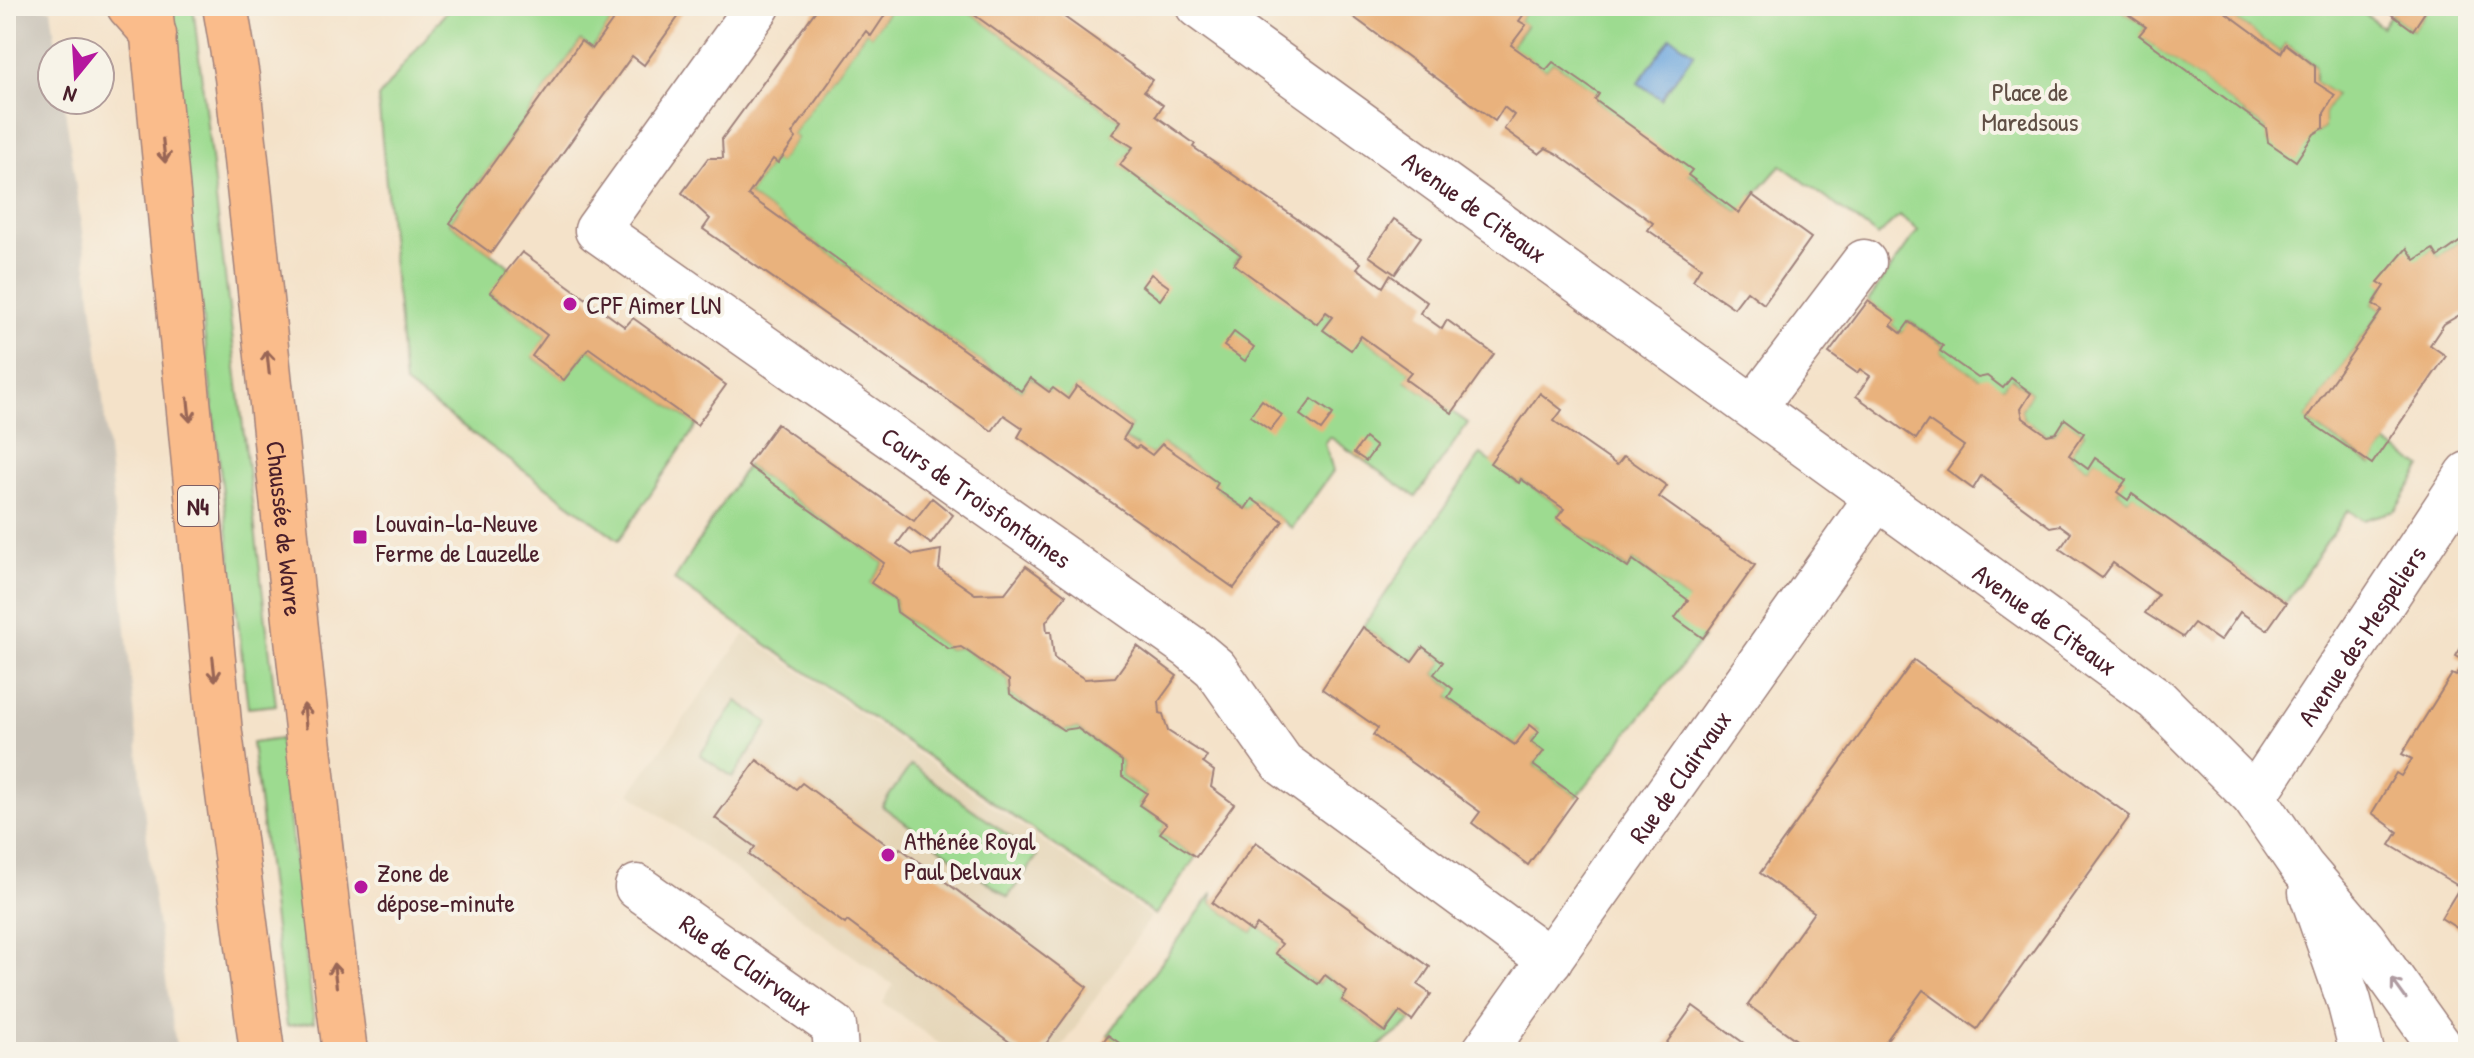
<svg xmlns="http://www.w3.org/2000/svg" width="2474" height="1058" viewBox="0 0 2474 1058" font-family="'Patrick Hand',sans-serif">
<style>
.built{fill:#e5d5b7}
.industrial{fill:#c9c3b8}
.green{fill:#9ddb90;stroke:#747d5e;stroke-width:2}
.water{fill:#6ea7de;stroke:#5c6384;stroke-width:2}
.building{fill:#e9b27d}
.lines{fill:none;stroke-linecap:round;stroke-linejoin:round}
.street-casing{stroke:#9f807a;stroke-width:47}
.primary-casing{stroke:#9f807a;stroke-width:47}
.highway-casing{stroke:#9f807a;stroke-width:47}
.street{stroke:#fff;stroke-width:44}
.primary{stroke:#fabc8b;stroke-width:44}
.highway{stroke:#fabc8b;stroke-width:44}
.oneway{stroke:#996656}
.oneway2{stroke:#ae9aa0}
.poi-dot{fill:#b5179e;stroke:#f7f3e8;stroke-width:3}
.labels{text-anchor:middle;dominant-baseline:central;stroke-width:8;stroke-linejoin:round;paint-order:stroke}
.shield{fill:#f7f3e8;stroke:#7e5f64;stroke-width:2}
.shield-label{font-size:24px;font-weight:bold;fill:#4a1f2b}
.park-label{font-size:26px;fill:#5f4e44;stroke:#f7f3e8}
.street-label{font-size:26px;fill:#4a1f2b;stroke:#f7f3e8}
.poi-label{font-size:26px;fill:#4a1f2b;stroke:#f7f3e8;text-anchor:start}
</style>
<rect width="100%" height="100%" fill="#f7f3e8"/>
<filter id="ink" filterUnits="userSpaceOnUse"><feTurbulence type="fractalNoise" baseFrequency=".0125" numOctaves="2"/><feDisplacementMap in="SourceGraphic" scale="16" xChannelSelector="R" yChannelSelector="G"/><feConvolveMatrix kernelMatrix="1 2 1 2 8 2 1 2 1" color-interpolation-filters="sRGB"/></filter>
<filter id="wash" filterUnits="userSpaceOnUse"><feTurbulence type="fractalNoise" baseFrequency=".006" numOctaves="4" result="noise"/><feDisplacementMap in="SourceGraphic" scale="32" xChannelSelector="R" yChannelSelector="G"/><feGaussianBlur stdDeviation="1.8" result="paint"/><feColorMatrix in="noise" values="0 0 0 0 0 0 0 0 0 0 0 0 0 0 0 0 0 1.4 0 .05"/><feComposite in="paint" operator="in"/></filter>
<g filter="url(#wash)">
<rect width="100%" height="100%" fill="#f4e2c9"/>
<!-- built -->
<path class="built" d="M745 634 1151 917 1059 1052H951L883 1003 893 985 630 793Z"/>
<!-- industrial -->
<path class="industrial" d="M6 6 51 9 57 52H52V100H64L97 341 152 888 177 1052H6Z"/>
<!-- green -->
<g class="green">
<path d="M166 6H193L276 705 248 708Z"/>
<path d="M451 6H623L592 49 581 41 450 223 510 267 491 293 547 335 533 357 564 379 589 348 697 425 619 540 405 384 378 98Z"/>
<path d="M886 6H962L1121 121 1113 134 1133 147 1121 165 1241 255 1234 263 1317 323 1326 312 1333 317 1324 329 1361 336 1411 372 1406 380 1468 423 1416 497 1330 437 1325 443 1333 471 1292 528 1253 499 1245 509 1215 488 1217 483 1163 444 1152 455 1123 439 1131 426 1077 387 1068 399 1049 392 1030 378 1021 391 748 195 773 159 778 162 796 138 792 134 866 31 871 35 889 10Z"/>
<path d="M1515 6H2116L2146 27 2140 35 2266 128 2268 142 2314 134 2324 128V113L2335 95 2315 82V65L2286 44 2281 53 2217 6H2354L2382 27 2391 14 2413 30 2429 6 2468 7V236L2438 257 2433 249 2385 286 2373 304 2382 310 2306 419 2371 464 2386 443 2422 467 2395 511 2363 520 2348 510 2286 603 2132 495 2128 500 2117 492 2125 480 2095 459 2088 469 2069 455 2084 433 2065 420 2056 433 2047 435 2023 418 2021 409 2031 393 2012 378 2003 388 1978 378 1940 351 1943 345 1910 322 1901 333 1891 325 1894 320 1868 301 1918 230 1899 216 1878 236 1781 165 1739 213 1595 100 1598 94 1553 62 1546 70 1511 46 1526 26 1519 21 1524 13Z"/>
<path d="M1481 454 1518 483 1521 479 1564 509 1558 518 1627 568 1633 560 1688 600 1703 638 1577 797 1533 765 1543 751 1531 742 1539 731 1530 726 1515 745 1448 697 1453 689 1434 674 1443 662 1423 647 1412 662 1363 627Z"/>
<path d="M747 465 884 563 871 583 895 599 897 612 949 649 961 647 1009 680 1010 694 1062 730 1077 728 1122 761V776L1147 793 1139 805 1167 824 1160 833 1196 857 1155 915 674 580Z"/>
<path d="M737 701 769 723 733 777 700 755Z"/>
<path d="M280 739 314 1022 287 1026 252 743Z"/>
<path d="M911 765 1037 856 1008 897 882 806Z"/>
<path d="M1212 894V903L1252 932 1257 925 1282 944 1276 953 1318 984 1325 975 1347 992 1342 1000 1385 1032 1400 1012 1412 1021 1372 1052H1132L1108 1035Z"/>
</g>
<!-- water -->
<path class="water" d="M1671 37 1694 53 1661 99 1638 83Z"/>
<g id="blocks">
<!-- building -->
<g class="building">
<path d="M623 6H686L644 65 632 56 491 253 450 223 581 41 592 49Z"/>
<path d="M819 6H886L889 9 871 36 866 31 792 134 796 138 778 163 773 159 748 195 1021 391 1030 378 1049 392 1053 388 1068 399 1077 386 1131 426 1123 439 1136 448 1139 446 1152 455 1162 444 1218 483 1215 488 1245 509 1252 499 1283 521 1234 588 1018 437 1023 428 1004 415 992 431 703 229 710 219 682 193 708 158H723L722 139Z"/>
<path d="M962 6H1049L1152 80 1144 91 1163 105 1156 116 1195 144 1193 147 1361 263 1357 268 1383 287 1390 275 1427 302 1420 313 1442 329 1447 320 1494 354 1452 413 1405 379 1411 372 1361 336 1351 350 1323 330 1333 317 1326 312 1317 324 1234 264 1241 255 1120 165 1133 147 1112 134 1121 121Z"/>
<path d="M1348 6H1515L1524 14 1519 21 1526 25 1511 45 1546 70 1553 62 1599 94 1595 100 1692 170 1688 175 1739 213 1752 195 1811 238 1764 304 1747 291 1734 308 1693 280 1701 267 1648 230 1653 223 1556 153 1546 148 1539 154 1504 129 1514 115 1504 107 1495 121 1348 13Z"/>
<path d="M2116 6H2217L2281 53 2286 44 2315 66V82L2335 95 2324 113V128L2314 134 2296 161 2268 142 2266 128 2139 35 2146 27Z"/>
<path d="M2396 6H2429L2413 30 2391 14Z"/>
<path d="M1394 219 1421 237 1395 274 1369 256Z"/>
<path d="M2468 236V310L2444 324 2430 345 2446 356 2372 464 2306 419 2382 310 2373 304 2385 286 2378 282 2407 248 2415 260 2433 249 2438 257Z"/>
<path d="M522 252 625 327 633 318 726 385 697 425 589 348 564 380 532 356 547 335 490 292Z"/>
<path d="M1151 274 1169 287 1160 300 1142 286Z"/>
<path d="M1868 301 1895 320 1891 325 1901 333 1909 322 1943 346 1940 351 1978 378 1987 376 2003 388 2011 378 2031 393 2021 409 2023 418 2047 435 2056 433 2065 419 2084 433 2069 455 2088 469 2095 458 2126 480 2117 492 2128 500 2132 494 2286 603 2267 630 2240 612 2220 641 2194 623 2183 637 2145 613 2158 595 2113 563 2102 578 2060 549 2071 533 2060 525 2050 527 1981 476 1973 489 1947 470 1964 446 1928 421 1916 439 1856 396 1870 376 1860 369 1857 373 1829 353Z"/>
<path d="M1234 332 1254 347 1245 361 1224 346Z"/>
<path d="M1540 393 1562 410 1554 421 1617 465 1624 456 1667 486 1659 497 1755 565 1703 638 1675 618 1688 600 1633 560 1628 568 1557 518 1564 509 1521 479 1519 483 1490 463Z"/>
<path d="M1312 399 1333 414 1321 430 1300 415Z"/>
<path d="M1262 400 1282 415 1270 430 1250 416Z"/>
<path d="M777 424 914 521 932 498 953 515 931 544 909 528 897 544 913 555 941 550 939 569 975 594 1005 593 1026 566 1066 595 1046 622 1047 632H1051L1054 658 1070 670 1085 679 1115 677 1137 646 1177 676 1159 701 1160 713 1163 714 1168 731 1207 756 1203 763 1214 771 1211 787 1234 804 1196 857 1160 833 1167 824 1139 805 1147 793 1122 776V761L1077 728 1063 730 1010 694 1009 680 961 647 949 649 897 612 895 599 871 583 884 563 747 465Z"/>
<path d="M1365 438 1376 447 1366 461 1354 453Z"/>
<path d="M1363 627 1412 662 1423 647 1434 655 1443 662 1434 674 1453 689 1448 697 1515 745 1530 725 1539 732 1531 742 1544 751 1533 765 1577 797 1528 865 1472 823 1480 812 1373 735 1378 728 1322 689Z"/>
<path d="M2468 636V935L2441 918 2460 887 2390 845 2398 832 2372 813 2396 773 2401 776 2412 759 2402 754 2452 674 2456 676 2465 661 2456 656Z"/>
<path d="M1914 660 2130 816 1977 1029 1923 990 1878 1052H1813L1748 1005 1814 912 1760 873Z"/>
<path d="M757 760 796 789 802 783 897 852 900 848 1087 987 1040 1052H1023L847 921 845 924 749 855 755 847 715 818Z"/>
<path d="M1256 842 1430 967 1418 985 1431 994 1412 1021 1400 1012 1385 1032 1342 1000 1347 992 1325 975 1318 984 1275 953 1282 944 1257 925 1252 932 1212 903Z"/>
<path d="M1693 1006 1756 1052H1660Z"/>
<path d="M1108 1035 1132 1052H1096Z"/>
</g>
</g>
</g>
<g filter="url(#ink)">
<use href="#blocks" fill-opacity="0" stroke="#9f807a" stroke-width="2"/>
<g class="lines">
<defs>
<g id="street">
<path id="s1" d="M758 6 597 230 1190 647 1215 668 1282 763 1550 960"/>
<path id="s2" d="M1198 6 2156 699 2254 797 2302 867 2364 940 2444 1052"/>
<path d="M1754 407 1864 262"/>
<path id="s3" d="M2254 797 2468 474"/>
<path id="s4" d="M637 887 834 1026 836 1052"/>
<path d="M2311 892 2349 1001 2362 1052"/>
<path id="s5" d="M1484 1052 1876 499"/>
</g>
<g id="primary">
<path d="M150 6 220 733 262 1052"/>
<path id="s6" d="M225 6 237 77C273 402 304 728 345 1052"/>
</g>
<path id="highway" d="M129 6 154 34"/>
</defs>
<!-- street casing -->
<use href="#street" class="street-casing"/>
<!-- primary casing -->
<use href="#primary" class="primary-casing"/>
<!-- highway casing -->
<use href="#highway" class="highway-casing"/>
<!-- street -->
<use href="#street" class="street"/>
<!-- primary -->
<use href="#primary" class="primary"/>
<!-- highway -->
<use href="#highway" class="highway"/>
</g>
<!-- one-way arrows -->
<defs><path id="oneway-shaft" d="M-6 0H5M1.5-3L5.5 0L1.5 3" fill="none" stroke-width="1.6" stroke-linecap="round" stroke-linejoin="round" transform="scale(2)"/></defs>
<g class="oneway">
<use href="#oneway-shaft" transform="translate(164 151) rotate(84)"/>
<use href="#oneway-shaft" transform="translate(268 362) rotate(-96)"/>
<use href="#oneway-shaft" transform="translate(189 410) rotate(84)"/>
<use href="#oneway-shaft" transform="translate(214 669) rotate(84)"/>
<use href="#oneway-shaft" transform="translate(305 716) rotate(-95)"/>
<use href="#oneway-shaft" transform="translate(335 975) rotate(-97)"/>
</g>
<use class="oneway2" href="#oneway-shaft" transform="translate(2399 989) rotate(-126)"/>
</g>
<!-- markers -->
<g class="poi-dot">
<circle cx="570" cy="304" r="8"/>
<rect x="352" y="529" width="16" height="16" rx="4"/>
<circle cx="888" cy="855" r="8"/>
<circle cx="361" cy="887" r="8"/>
</g>
<g class="labels">
<!-- shield labels -->
<rect class="shield" x="178" y="486" width="40" height="40" rx="6"/>
<g class="shield-label">
<text x="198" y="506">N4</text>
</g>
<!-- park labels -->
<g class="park-label">
<text x="2030" y="91">Place de<tspan x="2030" dy="30">Maredsous</tspan></text>
</g>
<!-- street labels -->
<g class="street-label">
<text stroke="none"><textPath href="#s2" startOffset="342">Avenue de Citeaux</textPath></text>
<text stroke="none"><textPath href="#s1" startOffset="740">Cours de Troisfontaines</textPath></text>
<text stroke="none"><textPath href="#s6" startOffset="526">Chaussée de Wavre</textPath></text>
<text stroke="none"><textPath href="#s2" startOffset="1046">Avenue de Citeaux</textPath></text>
<text stroke="none"><textPath href="#s3" startOffset="194">Avenue des Mespeliers</textPath></text>
<text stroke="none"><textPath href="#s5" startOffset="338">Rue de Clairvaux</textPath></text>
<text stroke="none"><textPath href="#s4" startOffset="134">Rue de Clairvaux</textPath></text>
</g>
<!-- poi labels -->
<g class="poi-label">
<text x="586" y="304">CPF Aimer LlN</text>
<text x="376" y="522">Louvain-la-Neuve<tspan x="376" dy="30">Ferme de Lauzelle</tspan></text>
<text x="904" y="840">Athénée Royal<tspan x="904" dy="30">Paul Delvaux</tspan></text>
<text x="377" y="872">Zone de<tspan x="377" dy="30">dépose-minute</tspan></text>
</g>
</g>
<!-- margin -->
<rect width="2474" height="1058" fill="none" stroke="#f7f3e8" stroke-width="32"/>
<!-- north arrow -->
<g transform="translate(76 76) rotate(198)"><circle r="38" fill="#f7f3e8" stroke="#b29e9c" stroke-width="2"/>
<path d="M0-6L14 30L0 20L-14 30Z" fill="#b5179e"/>
<text y="-12" font-size="22" font-weight="bold" text-anchor="middle" fill="#4a1f2b">N</text>
</g>
</svg>
